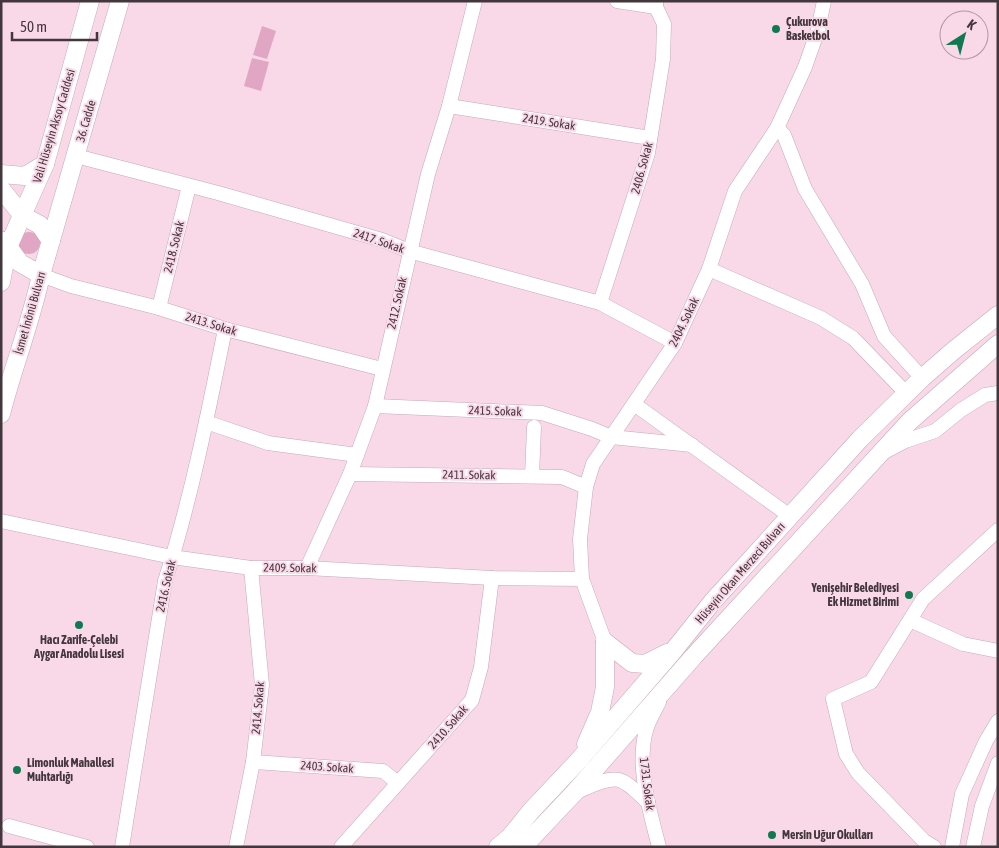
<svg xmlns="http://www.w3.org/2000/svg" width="999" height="848" viewBox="0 0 999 848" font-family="'Asap Condensed',sans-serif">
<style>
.green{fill:#e1a6c4}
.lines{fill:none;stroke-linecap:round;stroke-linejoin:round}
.minor-casing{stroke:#c6a8b7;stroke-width:15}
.major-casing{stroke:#c6a8b7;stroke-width:19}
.minor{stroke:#fff;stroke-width:14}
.major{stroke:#fff;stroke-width:18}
.poi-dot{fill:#117952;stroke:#f9d9e8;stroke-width:2}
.labels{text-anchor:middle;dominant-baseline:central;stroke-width:4;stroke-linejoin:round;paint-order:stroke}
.poi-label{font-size:12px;font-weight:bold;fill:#43363c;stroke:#f9d9e8;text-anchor:start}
.street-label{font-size:12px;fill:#43363c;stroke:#f9d9e8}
</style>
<rect width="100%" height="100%" fill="#f9d9e8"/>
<!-- green -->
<g class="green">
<path d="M262 26 276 31 267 59 253 55Z"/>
<path d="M252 58 269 62 261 91 244 86Z"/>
<circle cx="29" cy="243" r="11"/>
</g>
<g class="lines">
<defs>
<g id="minor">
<path d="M617 1 656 7"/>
<path d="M449 106 650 138"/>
<path d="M777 128 784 135 805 189 862 284 884 336 922 378"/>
<path d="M76 156 218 193 382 240 409 251 600 303 675 343"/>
<path d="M709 269 821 318 853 338 906 393"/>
<path d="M41 275 71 286 159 308 225 329 382 369"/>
<path d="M600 303 648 153 663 59 664 24 656 7V1"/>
<path d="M159 308 189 186"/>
<path d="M634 404 790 516"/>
<path d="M375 406 542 413 592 429 611 437 692 445"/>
<path d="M206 422 268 443 357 455"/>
<path d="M886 451 905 441 935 431 961 410 985 395 998 393"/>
<path d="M350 474 562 477 586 487"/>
<path d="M532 476 534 427"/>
<path d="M1 521 172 557 251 568H307L492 578 582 579"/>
<path d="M307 568 350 474 375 406 428 174 449 106 475 1"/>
<path d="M910 620 963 644 998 651"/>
<path d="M605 642 582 579 580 539 586 487 593 464 675 343 709 269 735 191 777 128 805 67 818 30 824 1"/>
<path d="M253 762 383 771 398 783"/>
<path d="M576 792C587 788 606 777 619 780 630 783 639 795 648 802"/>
<path d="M9 826 87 847"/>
<path d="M122 847 165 581C191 499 208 414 225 329"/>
<path d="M236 847 253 762 262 685 251 568"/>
<path d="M341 847 472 700 481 667 492 578"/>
<path d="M659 847C650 811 635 764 647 727 650 719 655 710 659 702"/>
<path d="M934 847 924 841 858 773 846 754 833 699 871 682 923 599 998 530"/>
<path d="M952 847 962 794 986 741 998 721"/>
<path d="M973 847 982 806 998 763"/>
</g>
<g id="major">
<path d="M1 174 25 176 45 164"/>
<path d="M1 189 23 216 40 225 51 241"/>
<path d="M4 241 20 263 41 275"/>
<path d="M1 282 8 247 45 164 90 1"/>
<path d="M1 414C13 367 31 322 41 275L120 1"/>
<path d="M605 642 632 663 645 664 667 653"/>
<path d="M586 744 600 712 605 687V642"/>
<path d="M498 847 510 837 531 811 580 759 674 650 713 601 860 439 922 378 953 351 998 315"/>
<path d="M523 847 574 793 694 656 910 421 998 344"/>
</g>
</defs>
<!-- minor casing -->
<use href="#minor" class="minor-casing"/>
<!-- major casing -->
<use href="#major" class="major-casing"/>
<!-- minor -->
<use href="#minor" class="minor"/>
<!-- major -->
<use href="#major" class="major"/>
</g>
<!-- markers -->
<g class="poi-dot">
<circle cx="776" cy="29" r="5"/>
<circle cx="909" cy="595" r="5"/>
<circle cx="79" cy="625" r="5"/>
<circle cx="17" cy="770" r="5"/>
<circle cx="772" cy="835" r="5"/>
</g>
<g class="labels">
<!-- poi labels -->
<g class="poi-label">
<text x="786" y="22">Çukurova<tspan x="786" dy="14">Basketbol</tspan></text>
<text x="899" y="588" text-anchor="end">Yenişehir Belediyesi<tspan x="899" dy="14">Ek Hizmet Birimi</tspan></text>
<text x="79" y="640" text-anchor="middle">Hacı Zarife-Çelebi<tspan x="79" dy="14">Aygar Anadolu Lisesi</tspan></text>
<text x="27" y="763">Limonluk Mahallesi<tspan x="27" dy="14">Muhtarlığı</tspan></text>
<text x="782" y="835">Mersin Uğur Okulları</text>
</g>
<!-- street labels -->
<g class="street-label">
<text transform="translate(86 121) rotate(-74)">36. Cadde</text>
<text transform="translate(549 122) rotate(9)">2419. Sokak</text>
<text transform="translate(54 126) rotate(-73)">Vali Hüseyin Aksoy Caddesi</text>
<text transform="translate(642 168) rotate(-75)">2406. Sokak</text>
<text transform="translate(379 241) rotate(19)">2417. Sokak</text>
<text transform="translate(174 247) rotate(-76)">2418. Sokak</text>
<text transform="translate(397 303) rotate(-77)">2412. Sokak</text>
<text transform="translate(30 313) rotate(-74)">İsmet İnönü Bulvarı</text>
<text transform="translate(684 322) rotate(-64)">2404. Sokak</text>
<text transform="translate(211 324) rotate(17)">2413. Sokak</text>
<text transform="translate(495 411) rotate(2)">2415. Sokak</text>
<text transform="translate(469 475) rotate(1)">2411. Sokak</text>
<text transform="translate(290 568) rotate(1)">2409. Sokak</text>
<text transform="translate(740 573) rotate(-49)">Hüseyin Okan Merzeci Bulvarı</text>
<text transform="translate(166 586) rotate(-77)">2416. Sokak</text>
<text transform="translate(258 708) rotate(-85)">2414. Sokak</text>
<text transform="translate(448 727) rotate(-49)">2410. Sokak</text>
<text transform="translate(327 767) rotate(4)">2403. Sokak</text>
<text transform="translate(647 784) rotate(83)">1731. Sokak</text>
</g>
</g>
<!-- border -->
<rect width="999" height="848" fill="none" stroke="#43363c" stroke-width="5"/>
<!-- north arrow -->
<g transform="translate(964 35) rotate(36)"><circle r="24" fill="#f9d9e8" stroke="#b098a3"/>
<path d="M0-4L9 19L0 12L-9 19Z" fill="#117952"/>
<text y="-8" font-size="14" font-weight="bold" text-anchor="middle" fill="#43363c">K</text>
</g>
<!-- scale -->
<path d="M12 32v8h85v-8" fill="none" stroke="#43363c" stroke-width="2.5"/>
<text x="20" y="32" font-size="15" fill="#43363c" stroke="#f9d9e8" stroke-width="4" paint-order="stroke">50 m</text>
</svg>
